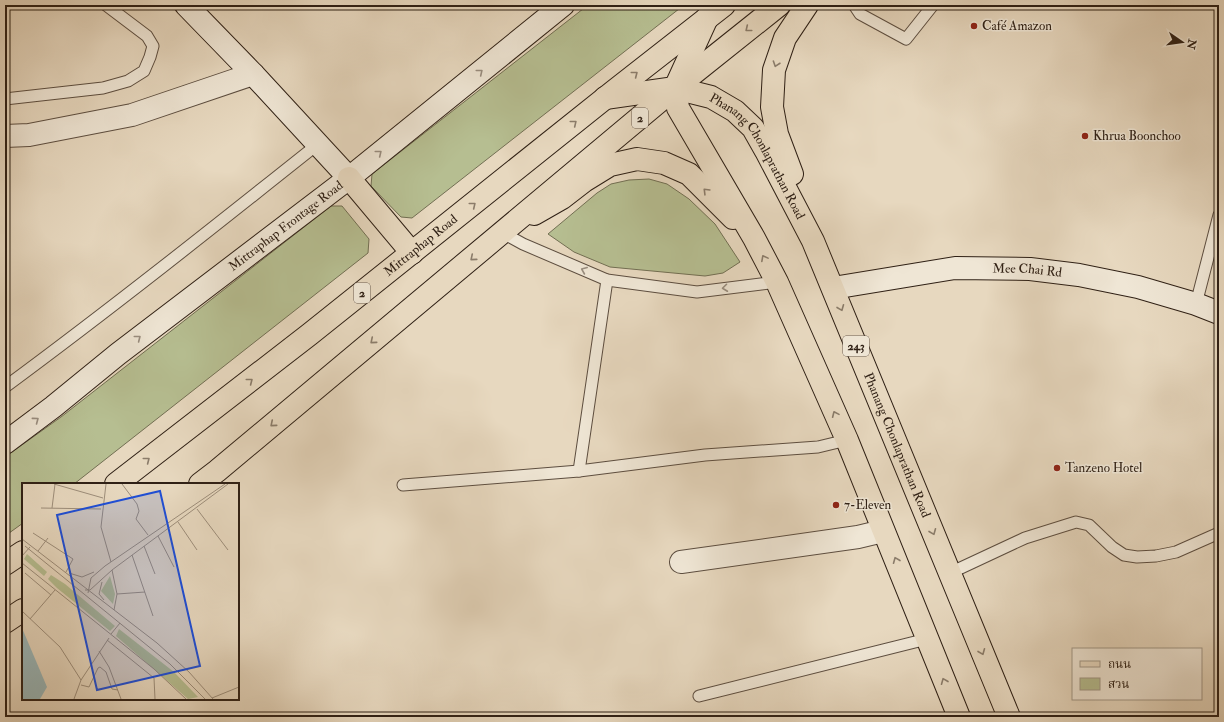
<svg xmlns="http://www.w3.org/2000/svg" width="1224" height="722" viewBox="0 0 1224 722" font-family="'IM FELL Double Pica','Noto Serif Thai',serif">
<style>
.green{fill:#b6be91;stroke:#726f53}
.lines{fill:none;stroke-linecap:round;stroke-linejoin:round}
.lane-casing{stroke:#5d4e40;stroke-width:13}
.street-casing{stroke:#5d4e40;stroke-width:24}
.secondary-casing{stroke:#2f2015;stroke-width:24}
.primary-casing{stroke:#2f2015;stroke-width:24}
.highway-casing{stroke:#2f2015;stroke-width:24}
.lane{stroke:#efe6d5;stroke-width:11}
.street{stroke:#efe6d5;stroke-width:22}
.secondary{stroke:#efe6d5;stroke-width:22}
.primary{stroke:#e7d8bf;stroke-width:22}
.highway{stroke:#e7d8bf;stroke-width:22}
.oneway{stroke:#8b7c6a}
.oneway2{stroke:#998d7f}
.poi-dot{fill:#8f2418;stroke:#efe6d5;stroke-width:1.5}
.labels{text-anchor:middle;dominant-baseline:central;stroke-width:3;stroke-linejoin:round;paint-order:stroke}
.shield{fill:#efe6d5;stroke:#695b4f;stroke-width:1}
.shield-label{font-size:12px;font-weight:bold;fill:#2f2015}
.poi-label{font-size:13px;fill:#2f2015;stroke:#efe6d5;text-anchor:start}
.street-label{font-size:13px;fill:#2f2015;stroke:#efe6d5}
.inset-road{fill:none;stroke:#9d8e7b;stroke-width:1}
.view{fill:#1d4ed8;fill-opacity:0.15;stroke:#1d4ed8;stroke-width:2}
.inset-edge{fill:none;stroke:#2f2015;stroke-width:2}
</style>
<rect width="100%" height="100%" fill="#e7d8bf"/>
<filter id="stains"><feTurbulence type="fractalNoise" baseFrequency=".005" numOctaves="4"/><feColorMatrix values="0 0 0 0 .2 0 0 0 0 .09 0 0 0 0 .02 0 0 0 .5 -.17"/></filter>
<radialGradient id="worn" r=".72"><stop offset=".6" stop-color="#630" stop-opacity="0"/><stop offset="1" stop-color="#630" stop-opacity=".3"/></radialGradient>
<!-- green -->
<g class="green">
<path d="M588 5H684L412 218 401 217 371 186 372 174Z"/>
<path d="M649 179 667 184 689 199 715 224 740 262 723 273 705 276 610 267 574 252 548 234 597 193 611 184 629 180Z"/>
<path d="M331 206H342L369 239 368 253 74 484H23V523L5 536V457L61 417Z"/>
</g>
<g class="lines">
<defs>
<g id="lane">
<path d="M854 5 860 14 906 39 933 5"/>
<path d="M5 99 103 88 128 81 144 71 150 57 153 46 147 36 106 5"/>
<path d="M503 233 523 244 607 280 697 292 777 282"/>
<path d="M1196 304 1219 215"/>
<path d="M5 387C112 308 215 226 318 144"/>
<path d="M579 471 607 280"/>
<path d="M403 485 579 471 705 455 818 447 847 440"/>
<path d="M950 573 1025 538 1076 522 1089 525 1112 547 1124 555 1137 557 1156 556 1176 552 1219 533"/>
<path d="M699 696 927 639"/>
</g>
<g id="street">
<path d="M5 136 29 135 132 115 253 74"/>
<path d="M681 562 858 537 883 531"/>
</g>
<g id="secondary">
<path d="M186 5 253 74 349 178"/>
<path id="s1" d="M833 288 955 268 1030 269 1079 275 1138 287 1196 304 1219 313"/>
<path id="s2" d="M5 443 53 407 118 354 349 178 563 5"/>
</g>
<g id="primary">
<path d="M707 18 675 88 678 108 754 238 777 282 847 440 959 717"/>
<path id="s3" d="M605 98 675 88 711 97 735 111 753 128 766 151 813 241 1009 717"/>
<path d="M792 174 777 134 772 107 774 70 785 38 807 5"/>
<path d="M534 214 562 198 584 181 610 165 637 159 664 163 689 174 733 218"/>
</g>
<g id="highway">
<path d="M349 178 412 253"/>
<path id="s4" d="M116 484 310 334 614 91 724 5"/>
<path d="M200 484 217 471 675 88 779 5"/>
<path d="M5 564 23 552"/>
<path d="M5 622 23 610"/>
</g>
</defs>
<!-- lane casing -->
<use href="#lane" class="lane-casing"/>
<!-- street casing -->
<use href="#street" class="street-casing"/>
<!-- secondary casing -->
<use href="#secondary" class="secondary-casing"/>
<!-- primary casing -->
<use href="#primary" class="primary-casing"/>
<!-- highway casing -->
<use href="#highway" class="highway-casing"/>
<!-- lane -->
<use href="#lane" class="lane"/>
<!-- street -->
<use href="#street" class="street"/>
<!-- secondary -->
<use href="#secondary" class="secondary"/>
<!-- primary -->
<use href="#primary" class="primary"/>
<!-- highway -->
<use href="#highway" class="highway"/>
</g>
<!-- one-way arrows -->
<defs><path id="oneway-chevron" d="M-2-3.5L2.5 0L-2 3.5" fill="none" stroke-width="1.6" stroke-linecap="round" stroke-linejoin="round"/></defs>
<g class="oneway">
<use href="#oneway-chevron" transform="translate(748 29) rotate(141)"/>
<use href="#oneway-chevron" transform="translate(776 64) rotate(109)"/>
<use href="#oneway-chevron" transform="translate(635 74) rotate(-38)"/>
<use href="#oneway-chevron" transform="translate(574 123) rotate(-39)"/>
<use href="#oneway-chevron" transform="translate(706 191) rotate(-135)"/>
<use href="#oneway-chevron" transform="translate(473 205) rotate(-39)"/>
<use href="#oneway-chevron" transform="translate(473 258) rotate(140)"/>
<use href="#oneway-chevron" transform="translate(764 258) rotate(-118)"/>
<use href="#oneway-chevron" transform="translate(841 308) rotate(68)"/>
<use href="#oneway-chevron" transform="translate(373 341) rotate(140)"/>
<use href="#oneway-chevron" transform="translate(250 381) rotate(-38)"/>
<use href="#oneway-chevron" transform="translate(835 414) rotate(-114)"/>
<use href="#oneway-chevron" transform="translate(273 424) rotate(140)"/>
<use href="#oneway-chevron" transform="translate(147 460) rotate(-38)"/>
<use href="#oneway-chevron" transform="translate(933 532) rotate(68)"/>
<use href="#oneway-chevron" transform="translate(896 560) rotate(-112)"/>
<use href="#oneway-chevron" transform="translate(982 652) rotate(68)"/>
<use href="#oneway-chevron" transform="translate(944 681) rotate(-112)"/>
</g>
<g class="oneway2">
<use href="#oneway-chevron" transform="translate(480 72) rotate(-39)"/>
<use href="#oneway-chevron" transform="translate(379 153) rotate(-39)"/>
<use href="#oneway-chevron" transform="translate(584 270) rotate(-157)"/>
<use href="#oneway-chevron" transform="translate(725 288) rotate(173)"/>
<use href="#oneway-chevron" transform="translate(138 338) rotate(-38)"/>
<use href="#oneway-chevron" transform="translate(36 420) rotate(-37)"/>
</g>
<!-- markers -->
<g class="poi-dot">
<circle cx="974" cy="26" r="4"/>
<circle cx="1085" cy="136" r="4"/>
<circle cx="1057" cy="468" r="4"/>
<circle cx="836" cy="505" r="4"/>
</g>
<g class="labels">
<!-- shield labels -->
<g class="shield">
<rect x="632" y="108" width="16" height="20" rx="3"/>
<rect x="354" y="283" width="16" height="20" rx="3"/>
<rect x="843" y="336" width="26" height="20" rx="3"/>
</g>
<g class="shield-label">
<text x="640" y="118">2</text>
<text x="362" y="293">2</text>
<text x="856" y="346">243</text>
</g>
<!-- poi labels -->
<g class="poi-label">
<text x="982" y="26">Café Amazon</text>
<text x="1093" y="136">Khrua Boonchoo</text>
<text x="1065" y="468">Tanzeno Hotel</text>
<text x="844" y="505">7-Eleven</text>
</g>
<!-- street labels -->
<g class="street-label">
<text stroke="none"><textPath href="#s3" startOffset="185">Phanang Chonlaprathan Road</textPath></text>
<text stroke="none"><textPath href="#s2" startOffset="355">Mittraphap Frontage Road</textPath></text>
<text stroke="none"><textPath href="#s4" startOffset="387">Mittraphap Road</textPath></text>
<text stroke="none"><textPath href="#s1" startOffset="196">Mee Chai Rd</textPath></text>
<text stroke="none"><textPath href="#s3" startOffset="509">Phanang Chonlaprathan Road</textPath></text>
</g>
</g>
<!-- overview -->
<g transform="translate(22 483)">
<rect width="217" height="217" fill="#e7d8bf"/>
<path d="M5 71 25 89 22 93 2 76ZM29 92 43 101 93 143 88 148 35 105 26 96ZM88 93 93 111 91 121 79 108ZM97 146 152 189 176 214 166 216 94 153Z" fill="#b6be91"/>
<path d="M0 145 25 204 18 216H0Z" fill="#9ab8bb"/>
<path class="inset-road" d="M32 1 81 15M84 1 79 44 89 79M100 1 115 21 117 28 114 36 126 52M19 25 79 26M30 25 33 1M175 26 206 67M156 39 175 67M11 50 51 76 44 89M136 53 152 84M0 56 135 160 167 189 191 216M3 63 148 181 183 216M122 63 133 91M16 68 26 55M110 72 131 133M0 73 8 64M0 80 132 186 164 216M90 87 95 111 92 127M3 90 29 112M47 90 60 94 72 89M80 99 77 111 82 117M63 107H68L90 87 206 1M66 110 69 95 83 83 203 1M95 111 123 109M0 128 38 164 59 197M8 136 33 107M89 151 98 140M85 157 132 195 133 216M77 168 87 184 99 216M59 202 67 204 76 185 78 184 84 189 90 206 96 207M190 215 217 204M52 216 59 197 87 155"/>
<path class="view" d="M138 8 178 183 75 207 35 32Z"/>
<rect width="217" height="217" class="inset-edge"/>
</g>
<!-- margin -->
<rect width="1224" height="722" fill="none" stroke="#e7d8bf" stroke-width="20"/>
<rect x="6" y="6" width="1212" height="710" fill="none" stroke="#2f2015" stroke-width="2"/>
<rect x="10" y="10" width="1204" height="702" fill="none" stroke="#2f2015"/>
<!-- legend -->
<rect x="1072" y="648" width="130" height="52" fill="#efe6d5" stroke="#a29788"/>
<rect x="1080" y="661" width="20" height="6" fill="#e7d8bf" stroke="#a29788"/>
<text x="1108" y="668" font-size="12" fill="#2f2015">ถนน</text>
<rect x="1080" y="678" width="20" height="12" fill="#b6be91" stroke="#a29788"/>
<text x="1108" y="688" font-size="12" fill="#2f2015">สวน</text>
<!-- north arrow -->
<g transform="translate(1182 42) rotate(103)" stroke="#efe6d5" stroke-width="3" paint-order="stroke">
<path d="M0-3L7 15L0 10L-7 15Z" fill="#2f2015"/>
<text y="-6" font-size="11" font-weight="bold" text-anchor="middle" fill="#2f2015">N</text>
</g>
<rect width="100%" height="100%" filter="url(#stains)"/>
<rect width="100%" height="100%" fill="url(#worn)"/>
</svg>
